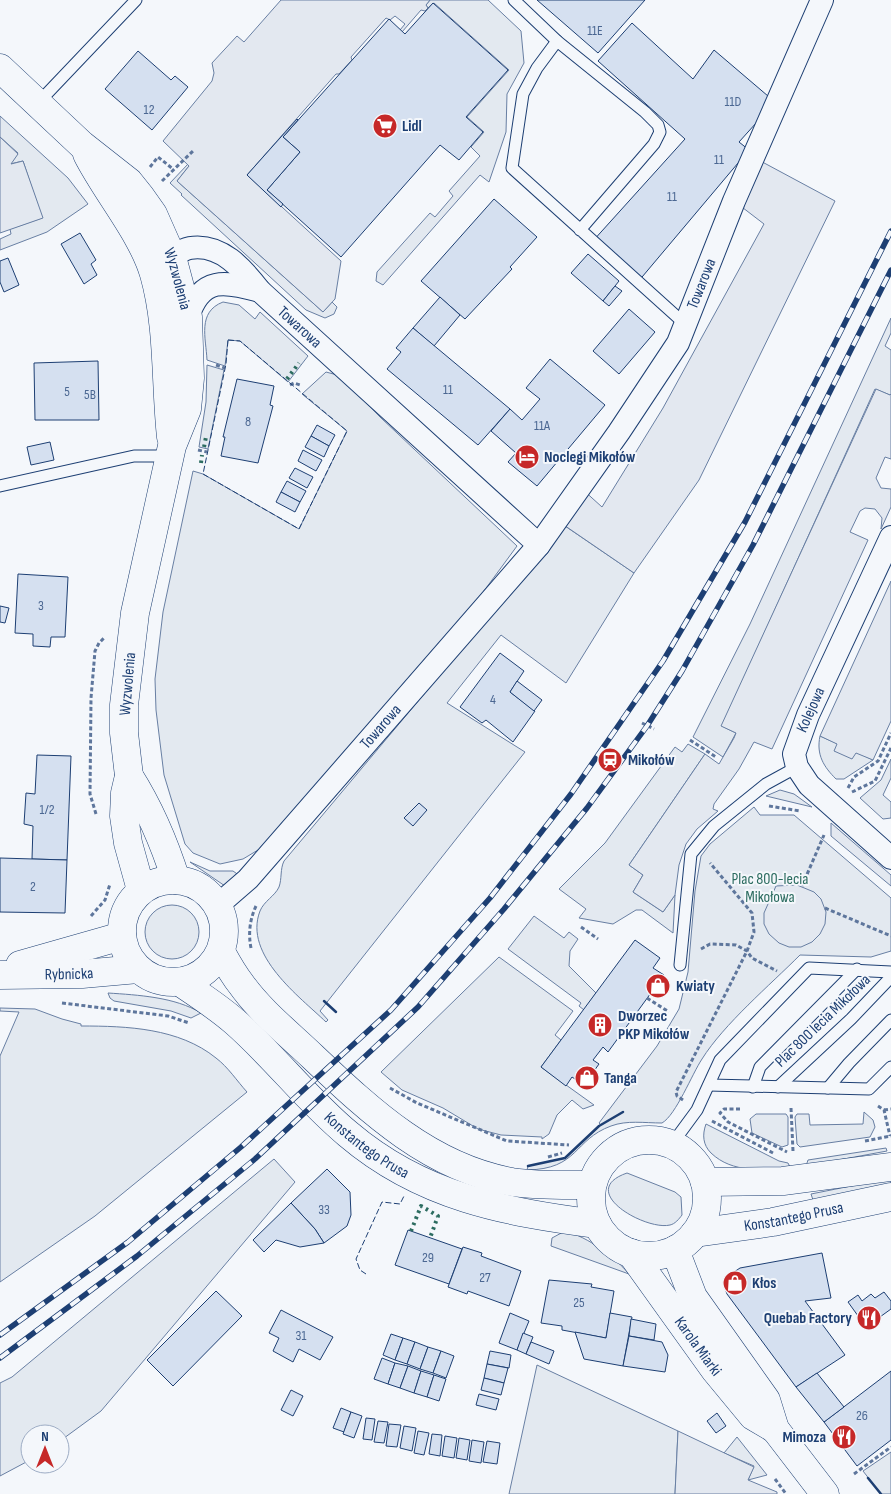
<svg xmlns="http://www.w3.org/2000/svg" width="891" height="1494" viewBox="0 0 891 1494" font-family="'Sofia Sans Condensed',sans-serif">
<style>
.green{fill:#e3e9f0;stroke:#687fa3}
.parking{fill:#e3e8f0;stroke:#687fa3}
.building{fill:#d5e0f0;stroke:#1d3f73}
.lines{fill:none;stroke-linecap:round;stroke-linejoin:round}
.lane-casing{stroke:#1d3f73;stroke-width:13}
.street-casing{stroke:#1d3f73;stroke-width:24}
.secondary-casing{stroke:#1d3f73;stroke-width:29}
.path{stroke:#5e769c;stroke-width:3;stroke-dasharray:4 2.5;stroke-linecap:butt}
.lane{stroke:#f4f7fb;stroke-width:11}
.street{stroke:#f4f7fb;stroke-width:22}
.secondary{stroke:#f4f7fb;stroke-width:28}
.rail-casing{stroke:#1d3f73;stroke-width:5.5}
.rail{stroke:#f4f7fb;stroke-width:4;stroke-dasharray:11;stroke-linecap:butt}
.hedge{stroke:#2c6c60;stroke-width:4;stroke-dasharray:2.5 4;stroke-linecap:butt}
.fence{stroke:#1d3f73;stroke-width:1;stroke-dasharray:6 2.5;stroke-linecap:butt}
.wall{stroke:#1d3f73;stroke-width:2.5}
.labels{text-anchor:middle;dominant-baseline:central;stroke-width:4;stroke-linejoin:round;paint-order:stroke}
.number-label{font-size:14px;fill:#4b6792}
.poi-label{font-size:16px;font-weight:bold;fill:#1d3f73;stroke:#f4f7fb;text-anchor:start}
.street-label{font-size:16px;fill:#1d3f73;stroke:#f4f7fb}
.park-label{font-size:16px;fill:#2c6c60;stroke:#f4f7fb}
</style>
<rect width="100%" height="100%" fill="#f4f7fb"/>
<!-- green -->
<g class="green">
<path d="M430 0H488L521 31 524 63 507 94 506 132 489 182 480 175 383 285 376 281 377 272 430 213 435 217 453 196 449 191 480 156 471 147 484 132 467 117 509 70 434 3 428 8 426 5Z"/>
<path d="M0 116 68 178 88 204 47 232 0 250V239L11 234 10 229 42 218 23 161 10 164 18 153 0 137Z"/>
<path d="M188 164 189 166 177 181 323 312 332 302 337 307 334 314 325 318 306 310 181 195 182 194 170 183Z"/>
<path d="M223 302 239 305 255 319 260 312 308 356 288 382 240 341 228 340 225 366 207 360C206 338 197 312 223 302Z"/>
<path d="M891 318V333L885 346 891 350V394L890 395 875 389 722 726 736 733 723 757 693 737 750 624Z"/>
<path d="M207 365 224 370 208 449 199 447 206 402Z"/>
<path d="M326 372 341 376 380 417 517 546 453 633 316 790 258 850 243 859 220 864 193 853 185 844 164 775 156 710 155 679 163 612 193 471 203 474 299 529 347 431 302 394Z"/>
<path d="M565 526 634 573 566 683 501 635 447 703 525 752 320 1011 328 1020 326 1022C300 997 243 955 260 911 264 901 275 896 279 887 282 879 280 869 284 861Z"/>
<path d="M820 736 838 744 835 751 856 752 873 760 844 779H836C824 767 816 755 820 736Z"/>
<path d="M688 744 705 754 629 865 643 875 633 892 663 912 675 895 673 933 642 910H636L613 924 579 918 586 909 559 889 605 843 675 747 682 752Z"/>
<path d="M891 759V778L883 795 891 802V818L883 819 860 798 881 780Z"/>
<path d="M780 790 794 794 812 807 766 796Z"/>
<path d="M754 807 760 815H794L891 898V951L871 957 800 955C770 985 724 1024 702 1059 692 1074 676 1115 662 1123 644 1123 627 1120 611 1126 573 1140 579 1169 527 1170L528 1166 565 1158 601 1125 599 1123 657 1046 679 1009 688 972 695 891 701 856 710 844Z"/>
<path d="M190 862 210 871H233L240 876 225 886Z"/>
<circle cx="172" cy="932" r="27"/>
<path d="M534 916 564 938 569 932 578 939 570 951 569 966 596 993 584 1010 579 1006 581 1003 508 949Z"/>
<path d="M499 957 573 1011 555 1035 561 1040 541 1067 594 1105 583 1109 572 1100 557 1115 549 1134 542 1139V1137L501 1135 478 1129 443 1108 402 1090 381 1072Z"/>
<path d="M108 993C138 995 175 997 201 1013L191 1018 171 1011 114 1001 110 998Z"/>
<path d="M0 1008 35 1009 62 1019 81 1024V1026C127 1026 179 1028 216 1058 228 1067 237 1081 247 1092L95 1216 0 1282V1056L19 1012 0 1011Z"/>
<path d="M864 1112 873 1120 875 1127 870 1137 800 1147 797 1144 795 1117 797 1114H809L810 1125 863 1124Z"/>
<path d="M756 1114H786L788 1117V1145L782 1147 752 1133 750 1119Z"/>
<path d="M706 1124 779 1161 788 1163 791 1169C763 1169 733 1174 711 1153 703 1145 702 1135 706 1124Z"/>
<path d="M886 1148 887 1151 806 1166 808 1160Z"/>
<path d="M274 1159 295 1182 101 1411 60 1441V1434H30V1460L0 1476V1383L12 1377Z"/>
<path d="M627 1173 675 1192 681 1197 682 1215C679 1219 675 1224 670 1225 646 1231 575 1191 627 1173Z"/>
<path d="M891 1178V1185L813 1200 811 1194Z"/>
<path d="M565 1231C588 1237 615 1257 629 1274L551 1246 552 1238Z"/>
<path d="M537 1365 678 1431 675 1494H509Z"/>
<path d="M737 1437 767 1475 748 1480 754 1466 724 1453Z"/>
<path d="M891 1452V1494H881L863 1471Z"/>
</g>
<!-- parking -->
<g class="parking">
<path d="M281 0H430L426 5 428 8 425 11 421 10 402 32 400 30 405 24 395 16 390 20 386 18 351 57 352 60 339 74H336L247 175 341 261 335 299 323 312 177 181 189 166 163 141 212 81 214 73 212 63 237 36 244 42Z"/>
<path d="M0 137 18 154 11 164 23 161 43 218 0 233Z"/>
<path d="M753 157 835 201 699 480 634 573 558 521 581 488 602 507 663 408 764 224 734 201Z"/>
<path d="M876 389 890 395 891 394V459L885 457 876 478 881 488 891 489V507L881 529 882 518 875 509 865 508 860 511 850 532 868 540 772 749 754 742 739 769 714 804 713 809 718 811 697 829 686 844 679 865 675 895 663 912 633 892 643 875 629 865 705 754 719 764 734 738 736 733 721 726Z"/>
<path d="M891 581V721L873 760 856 753 852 759 834 751 837 744 820 736Z"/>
<path d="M831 823 891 875V886L831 836Z"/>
<path d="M797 885 814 892 821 899 826 912 825 924 820 934 812 942 801 947H789L779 943 769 934 764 924V913L776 886Z"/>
<path d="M678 1431 754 1467 748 1480 777 1492V1494H675Z"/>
</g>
<!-- building -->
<g class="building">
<path d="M537 0H645L598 53Z"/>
<path d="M433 3 508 70 466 117 483 132 459 160 440 145 341 257 267 190 300 152 283 137 389 19 405 34Z"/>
<path d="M632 23 693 79 714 50 775 102 739 142 749 150 637 283 592 242 685 139 598 61Z"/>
<path d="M138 51 171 80 175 76 188 87 152 130 105 89Z"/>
<path d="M297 119 298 120 283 137 300 152 267 190 283 204 281 207 247 175Z"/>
<path d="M494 199 537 237 510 267 512 269 465 319 421 281Z"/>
<path d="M80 233 96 260 91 264 97 275 84 284 61 244Z"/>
<path d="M588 254 619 281 603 301 571 273Z"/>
<path d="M8 258 19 285 4 292 0 282V261Z"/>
<path d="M615 286 622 291 609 306 603 301Z"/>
<path d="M440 297 460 315 434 346 413 328Z"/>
<path d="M629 309 655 332 619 374 593 351Z"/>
<path d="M413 328 510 409 478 445 387 369 401 352 396 348Z"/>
<path d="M550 359 605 405 537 486 508 462 516 453 491 431 510 409 522 420 540 399 526 388Z"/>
<path d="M98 361 99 420H35L34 363Z"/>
<path d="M237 379 274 386 270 405 273 406 258 463 221 456 225 437H223Z"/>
<path d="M317 425 335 435 329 446 311 436Z"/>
<path d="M311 436 329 446 324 457 305 447Z"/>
<path d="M50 442 54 460 31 465 27 447Z"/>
<path d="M303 450 322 460 316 471 298 461Z"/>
<path d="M295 468 313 477 307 488 289 478Z"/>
<path d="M287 481 306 491 300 502 281 492Z"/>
<path d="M281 492 300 502 295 512 276 502Z"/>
<path d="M18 574 68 577 65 637H51L50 647 33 646V634L15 633Z"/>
<path d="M0 606 9 608 5 623 0 622Z"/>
<path d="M500 653 524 671 510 692 535 711 513 742 486 720 482 723 460 707Z"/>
<path d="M517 681 542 700 534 711 510 692Z"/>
<path d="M37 755 71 756 67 860 32 859 33 826 24 824 26 793 35 794Z"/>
<path d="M419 803 427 810 413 826 404 818Z"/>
<path d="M0 858 67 860 65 913 0 912Z"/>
<path d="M635 940 660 958 653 968 664 975 608 1052 603 1047 593 1060 599 1064 584 1085 572 1077 566 1086 541 1067Z"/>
<path d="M327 1169 350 1192 351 1215 347 1226 324 1243 315 1229 291 1203Z"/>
<path d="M291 1203 315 1229 324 1243 300 1247 276 1240 264 1252 253 1240Z"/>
<path d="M408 1230 462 1249 449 1284 395 1265Z"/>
<path d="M463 1247 482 1253 481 1256 521 1271 509 1306 468 1291 467 1294 448 1287Z"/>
<path d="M822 1253 831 1298 805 1301 845 1355 796 1387 727 1294 724 1286 731 1274 740 1268Z"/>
<path d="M549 1280 592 1284 591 1287 614 1291 606 1338 562 1330V1326L541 1323Z"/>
<path d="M216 1291 242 1316 173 1386 147 1360Z"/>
<path d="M884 1292 891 1301V1309L866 1327 848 1302 858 1295 862 1301 871 1294 875 1298Z"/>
<path d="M281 1310 333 1337 320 1360 299 1349 293 1362 273 1351 279 1338 269 1333Z"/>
<path d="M510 1313 529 1321 517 1350 499 1343Z"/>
<path d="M610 1313 632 1317 623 1366 584 1359 575 1332 606 1338Z"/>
<path d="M631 1319 656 1324 654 1340 629 1336Z"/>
<path d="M523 1333 533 1337 526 1354 517 1350Z"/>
<path d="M391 1334 403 1338 395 1360 383 1355Z"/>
<path d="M629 1336 662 1342 668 1355 665 1372 623 1366Z"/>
<path d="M403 1338 415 1342 407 1364 395 1360Z"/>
<path d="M415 1342 428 1347 420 1369 407 1364Z"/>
<path d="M531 1342 554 1351 549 1364 526 1354Z"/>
<path d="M428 1347 441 1351 433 1373 420 1369Z"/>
<path d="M441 1351 454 1356 446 1378 433 1373Z"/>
<path d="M490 1351 511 1355 509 1368 487 1364Z"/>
<path d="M382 1358 395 1363 388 1384 374 1379Z"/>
<path d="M395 1363 408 1366 400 1388 388 1384Z"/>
<path d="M487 1364 508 1368 504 1383 484 1378Z"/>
<path d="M408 1366 421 1371 414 1393 400 1388Z"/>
<path d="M421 1371 434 1375 427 1397 414 1393Z"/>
<path d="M891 1371V1440L857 1466 824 1422Z"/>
<path d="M817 1373 844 1407 824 1422 796 1387Z"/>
<path d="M434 1375 446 1379 439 1401 427 1397Z"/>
<path d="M484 1378 504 1383 501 1395 481 1390Z"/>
<path d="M291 1390 303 1396 293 1416 281 1410Z"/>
<path d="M479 1394 499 1399 496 1410 476 1405Z"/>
<path d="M341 1408 351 1412 344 1432 333 1428Z"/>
<path d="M351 1412 362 1416 354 1438 343 1434Z"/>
<path d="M717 1413 726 1426 716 1433 707 1421Z"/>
<path d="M366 1418 375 1419 372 1440 363 1439Z"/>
<path d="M378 1421 388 1422 384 1443 374 1442Z"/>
<path d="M389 1424 401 1425 397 1447 386 1446Z"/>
<path d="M404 1426 416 1428 412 1451 400 1448Z"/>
<path d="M418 1431 429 1433 424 1455 414 1453Z"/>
<path d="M432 1434 442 1435 440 1456 429 1454Z"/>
<path d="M445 1436 457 1438 454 1458 442 1456Z"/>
<path d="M459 1438 470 1440 467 1460 456 1458Z"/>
<path d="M472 1440 484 1442 481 1463 469 1461Z"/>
<path d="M487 1441 500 1443 497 1464 483 1462Z"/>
</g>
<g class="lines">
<defs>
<g id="lane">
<path d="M514 0 557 41"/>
<path d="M38 103 136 0"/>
<path d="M580 230 654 144 660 132 658 125 645 112 557 41 537 68 523 94 512 168 685 324"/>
<path d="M0 486 134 456H169"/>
<path d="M680 965 691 854 714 826 766 784 797 767"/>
<path d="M709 1085 869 1089 891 1067"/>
<path d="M753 1087 760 1067 857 969"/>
<path d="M778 1087 851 1019 891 977"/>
<path d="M828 1088 849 1063 891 1020"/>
<path d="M672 1144 697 1110 720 1060 809 968 891 972"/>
</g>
<g id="street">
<path id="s1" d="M160 267C168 260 179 250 190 248 221 243 243 269 260 291L539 545 248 879 218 905"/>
<path d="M188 317C201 276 225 281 260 291"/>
<path d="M891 537 808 715 794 754 797 767 809 785 891 858"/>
<path id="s2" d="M539 545 619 432 678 343 734 201 822 0"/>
</g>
<g id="secondary">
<path id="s3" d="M0 68 82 145 129 182 141 197 153 214 172 257 188 317 190 378 187 409 172 446 135 613 124 705V733L129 776 125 793 124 816 128 843 141 890"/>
<path d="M87 154C106 192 142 233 154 274 169 327 165 382 171 437"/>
<path d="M129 776C150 809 164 842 176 880"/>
<circle cx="173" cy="931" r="51"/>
<path d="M221 952C227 963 233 974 241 984 260 1011 289 1034 313 1057 370 1111 431 1168 512 1182 539 1186 565 1185 592 1185"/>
<path d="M20 965 122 936"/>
<path id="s4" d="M0 975 82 974 138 969"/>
<path id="s5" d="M180 982C199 995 218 1007 235 1022 275 1057 307 1100 348 1134 422 1197 505 1212 597 1224"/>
<circle cx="649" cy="1198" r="58"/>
<path d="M705 1182 783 1181 891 1167"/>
<path id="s6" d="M695 1233 773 1222 891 1197"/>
<path d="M675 1250 693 1297 766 1400 775 1429 825 1494"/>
<path id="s7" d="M631 1253 715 1370 753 1416 775 1429"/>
</g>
</defs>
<!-- lane casing -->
<use href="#lane" class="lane-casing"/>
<!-- street casing -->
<use href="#street" class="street-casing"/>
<!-- secondary casing -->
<use href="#secondary" class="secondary-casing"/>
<!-- path -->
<g class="path">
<path d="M150 167 158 157 173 169"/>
<path d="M162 181 193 151"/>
<path d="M216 365 225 368"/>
<path d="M290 385 294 383 300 385"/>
<path d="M198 450 207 452"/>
<path d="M642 723 654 729"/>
<path d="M690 740 716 757"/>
<path d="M848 788 854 777 878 761 891 733"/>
<path d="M852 792 875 781 891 748"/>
<path d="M769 806 800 811"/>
<path d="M96 814 90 794 91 698 95 651 99 643 105 637"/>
<path d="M802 886 824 835"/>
<path d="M825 908 891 936"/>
<path d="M91 916 105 900 110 884"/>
<path d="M581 927 598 939"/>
<path d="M251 948C248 933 250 919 256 906"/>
<path d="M701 949 710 944 736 945 747 951 752 958 777 971"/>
<path d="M647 998 669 1012"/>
<path d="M62 1003 168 1016 189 1023"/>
<path d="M390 1088 417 1103 507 1141 569 1145"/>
<path d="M683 1100 677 1096 676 1092 747 951 754 932 752 913 710 863"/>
<path d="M878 1106 884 1110 890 1136"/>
<path d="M791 1108 793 1151"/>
<path d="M740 1109H724L720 1113 728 1122 787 1152"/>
<path d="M884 1110 891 1109"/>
<path d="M712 1121 773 1153"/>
<path d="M865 1141 891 1136"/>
<path d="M548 1157 562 1153"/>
<path d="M854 1474 891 1447"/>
<path d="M775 1479 786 1494"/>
</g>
<!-- lane -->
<use href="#lane" class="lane"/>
<!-- street -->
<use href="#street" class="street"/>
<!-- secondary -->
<use href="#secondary" class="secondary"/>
<defs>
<g id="rail">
<path d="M0 1335 128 1242 241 1147 391 1010 490 898 571 794 663 661 745 522 891 231"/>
<path d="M0 1358 137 1256 255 1159 418 1007 504 909 587 808 647 726 682 671 753 545 891 270"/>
</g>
</defs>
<!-- rail casing -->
<use href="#rail" class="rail-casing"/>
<!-- rail -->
<use href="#rail" class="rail"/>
<!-- hedge -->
<g class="hedge">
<path d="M287 379 299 363"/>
<path d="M204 447 206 437"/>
<path d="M201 463 202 455"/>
<path d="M411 1231 421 1206 438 1216 430 1238"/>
</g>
<!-- fence -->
<g class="fence">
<path d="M228 340 240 341 347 431 299 529 203 474 226 364Z"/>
<path d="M366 1274 360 1270 356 1259 382 1202 400 1204 404 1196"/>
</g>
<!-- wall -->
<g class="wall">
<path d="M324 1001 336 1012"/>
<path d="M528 1166 565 1158 599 1126 623 1112"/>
<path d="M868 1478 881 1494"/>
</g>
</g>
<!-- icons -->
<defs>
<symbol id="supermarket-disc" viewBox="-11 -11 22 22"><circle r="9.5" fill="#c62828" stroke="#f4f7fb"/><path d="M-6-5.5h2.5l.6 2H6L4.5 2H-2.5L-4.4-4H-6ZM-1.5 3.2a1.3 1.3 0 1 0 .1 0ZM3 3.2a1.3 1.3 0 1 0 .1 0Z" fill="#fff"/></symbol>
<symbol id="hotel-disc" viewBox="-11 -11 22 22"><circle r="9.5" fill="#c62828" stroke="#f4f7fb"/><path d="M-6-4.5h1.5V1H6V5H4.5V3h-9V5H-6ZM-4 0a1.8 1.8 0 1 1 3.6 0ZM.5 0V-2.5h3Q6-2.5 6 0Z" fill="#fff"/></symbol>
<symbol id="station-disc" viewBox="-11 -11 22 22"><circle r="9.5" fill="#c62828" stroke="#f4f7fb"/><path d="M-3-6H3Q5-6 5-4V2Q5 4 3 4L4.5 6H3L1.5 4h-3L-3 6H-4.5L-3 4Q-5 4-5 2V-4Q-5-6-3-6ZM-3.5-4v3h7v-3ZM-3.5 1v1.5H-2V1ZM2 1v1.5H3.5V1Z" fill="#fff"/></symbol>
<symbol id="shop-disc" viewBox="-11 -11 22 22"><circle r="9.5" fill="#c62828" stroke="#f4f7fb"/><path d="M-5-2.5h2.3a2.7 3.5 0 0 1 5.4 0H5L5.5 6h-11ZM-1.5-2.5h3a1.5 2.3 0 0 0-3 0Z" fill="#fff"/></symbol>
<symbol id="building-disc" viewBox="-11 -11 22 22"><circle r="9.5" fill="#c62828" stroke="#f4f7fb"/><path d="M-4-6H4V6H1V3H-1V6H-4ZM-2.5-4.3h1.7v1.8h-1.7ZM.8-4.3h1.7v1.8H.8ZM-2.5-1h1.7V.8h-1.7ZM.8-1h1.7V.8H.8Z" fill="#fff"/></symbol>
<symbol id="restaurant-disc" viewBox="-11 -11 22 22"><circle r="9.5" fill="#c62828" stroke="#f4f7fb"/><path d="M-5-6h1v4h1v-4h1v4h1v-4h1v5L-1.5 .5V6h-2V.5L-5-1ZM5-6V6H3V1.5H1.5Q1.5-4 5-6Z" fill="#fff"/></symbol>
</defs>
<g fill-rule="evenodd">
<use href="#supermarket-disc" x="371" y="112" width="28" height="28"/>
<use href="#hotel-disc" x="513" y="443" width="28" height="28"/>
<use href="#station-disc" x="596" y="746" width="28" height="28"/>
<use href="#shop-disc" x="644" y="972" width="28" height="28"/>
<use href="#building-disc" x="586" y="1011" width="28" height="28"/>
<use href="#shop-disc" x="573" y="1064" width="28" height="28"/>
<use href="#shop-disc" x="721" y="1269" width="28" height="28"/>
<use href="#restaurant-disc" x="855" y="1304" width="28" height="28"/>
<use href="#restaurant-disc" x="830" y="1423" width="28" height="28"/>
</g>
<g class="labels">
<!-- number labels -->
<g class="number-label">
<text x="595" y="30">11E</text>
<text x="733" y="101">11D</text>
<text x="149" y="109">12</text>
<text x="719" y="159">11</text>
<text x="672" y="196">11</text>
<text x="448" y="389">11</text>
<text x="67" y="391">5</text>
<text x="90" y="394">5B</text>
<text x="248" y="421">8</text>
<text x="542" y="425">11A</text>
<text x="41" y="605">3</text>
<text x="493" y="699">4</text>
<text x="47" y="809">1/2</text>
<text x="33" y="886">2</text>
<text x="324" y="1209">33</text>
<text x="428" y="1257">29</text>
<text x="485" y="1277">27</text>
<text x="579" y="1302">25</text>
<text x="301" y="1335">31</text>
<text x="862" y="1415">26</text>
</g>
<!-- poi labels -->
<g class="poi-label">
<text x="402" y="126">Lidl</text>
<text x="544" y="457">Noclegi Mikołów</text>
<text x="628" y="760">Mikołów</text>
<text x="676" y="986">Kwiaty</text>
<text x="618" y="1016">Dworzec<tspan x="618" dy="18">PKP Mikołów</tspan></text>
<text x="604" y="1078">Tanga</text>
<text x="752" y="1283">Kłos</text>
<text x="852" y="1318" text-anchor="end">Quebab Factory</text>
<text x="826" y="1437" text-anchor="end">Mimoza</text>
</g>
<!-- street labels -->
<g class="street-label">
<text stroke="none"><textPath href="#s3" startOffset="282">Wyzwolenia</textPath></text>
<text stroke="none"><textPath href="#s2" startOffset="309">Towarowa</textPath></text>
<text stroke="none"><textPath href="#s1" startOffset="176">Towarowa</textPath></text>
<text transform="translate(128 684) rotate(-85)">Wyzwolenia</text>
<text transform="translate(811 710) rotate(-66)">Kolejowa</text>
<text transform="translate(381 727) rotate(-49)">Towarowa</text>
<text stroke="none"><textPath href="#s4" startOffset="69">Rybnicka</textPath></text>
<text transform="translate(823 1021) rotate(-44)">Plac 800 lecia Mikołowa</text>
<text stroke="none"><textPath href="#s5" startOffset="249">Konstantego Prusa</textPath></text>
<text stroke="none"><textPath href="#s6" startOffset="100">Konstantego Prusa</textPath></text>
<text stroke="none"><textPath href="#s7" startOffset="115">Karola Miarki</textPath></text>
</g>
<!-- park labels -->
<g class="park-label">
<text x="770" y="879">Plac 800-lecia<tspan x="770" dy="18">Mikołowa</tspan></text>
</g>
</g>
<!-- north arrow -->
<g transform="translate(45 1449)"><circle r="24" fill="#f4f7fb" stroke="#9eadc5"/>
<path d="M0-4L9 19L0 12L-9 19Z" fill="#c62828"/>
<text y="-8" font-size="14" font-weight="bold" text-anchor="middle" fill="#1d3f73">N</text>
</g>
</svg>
